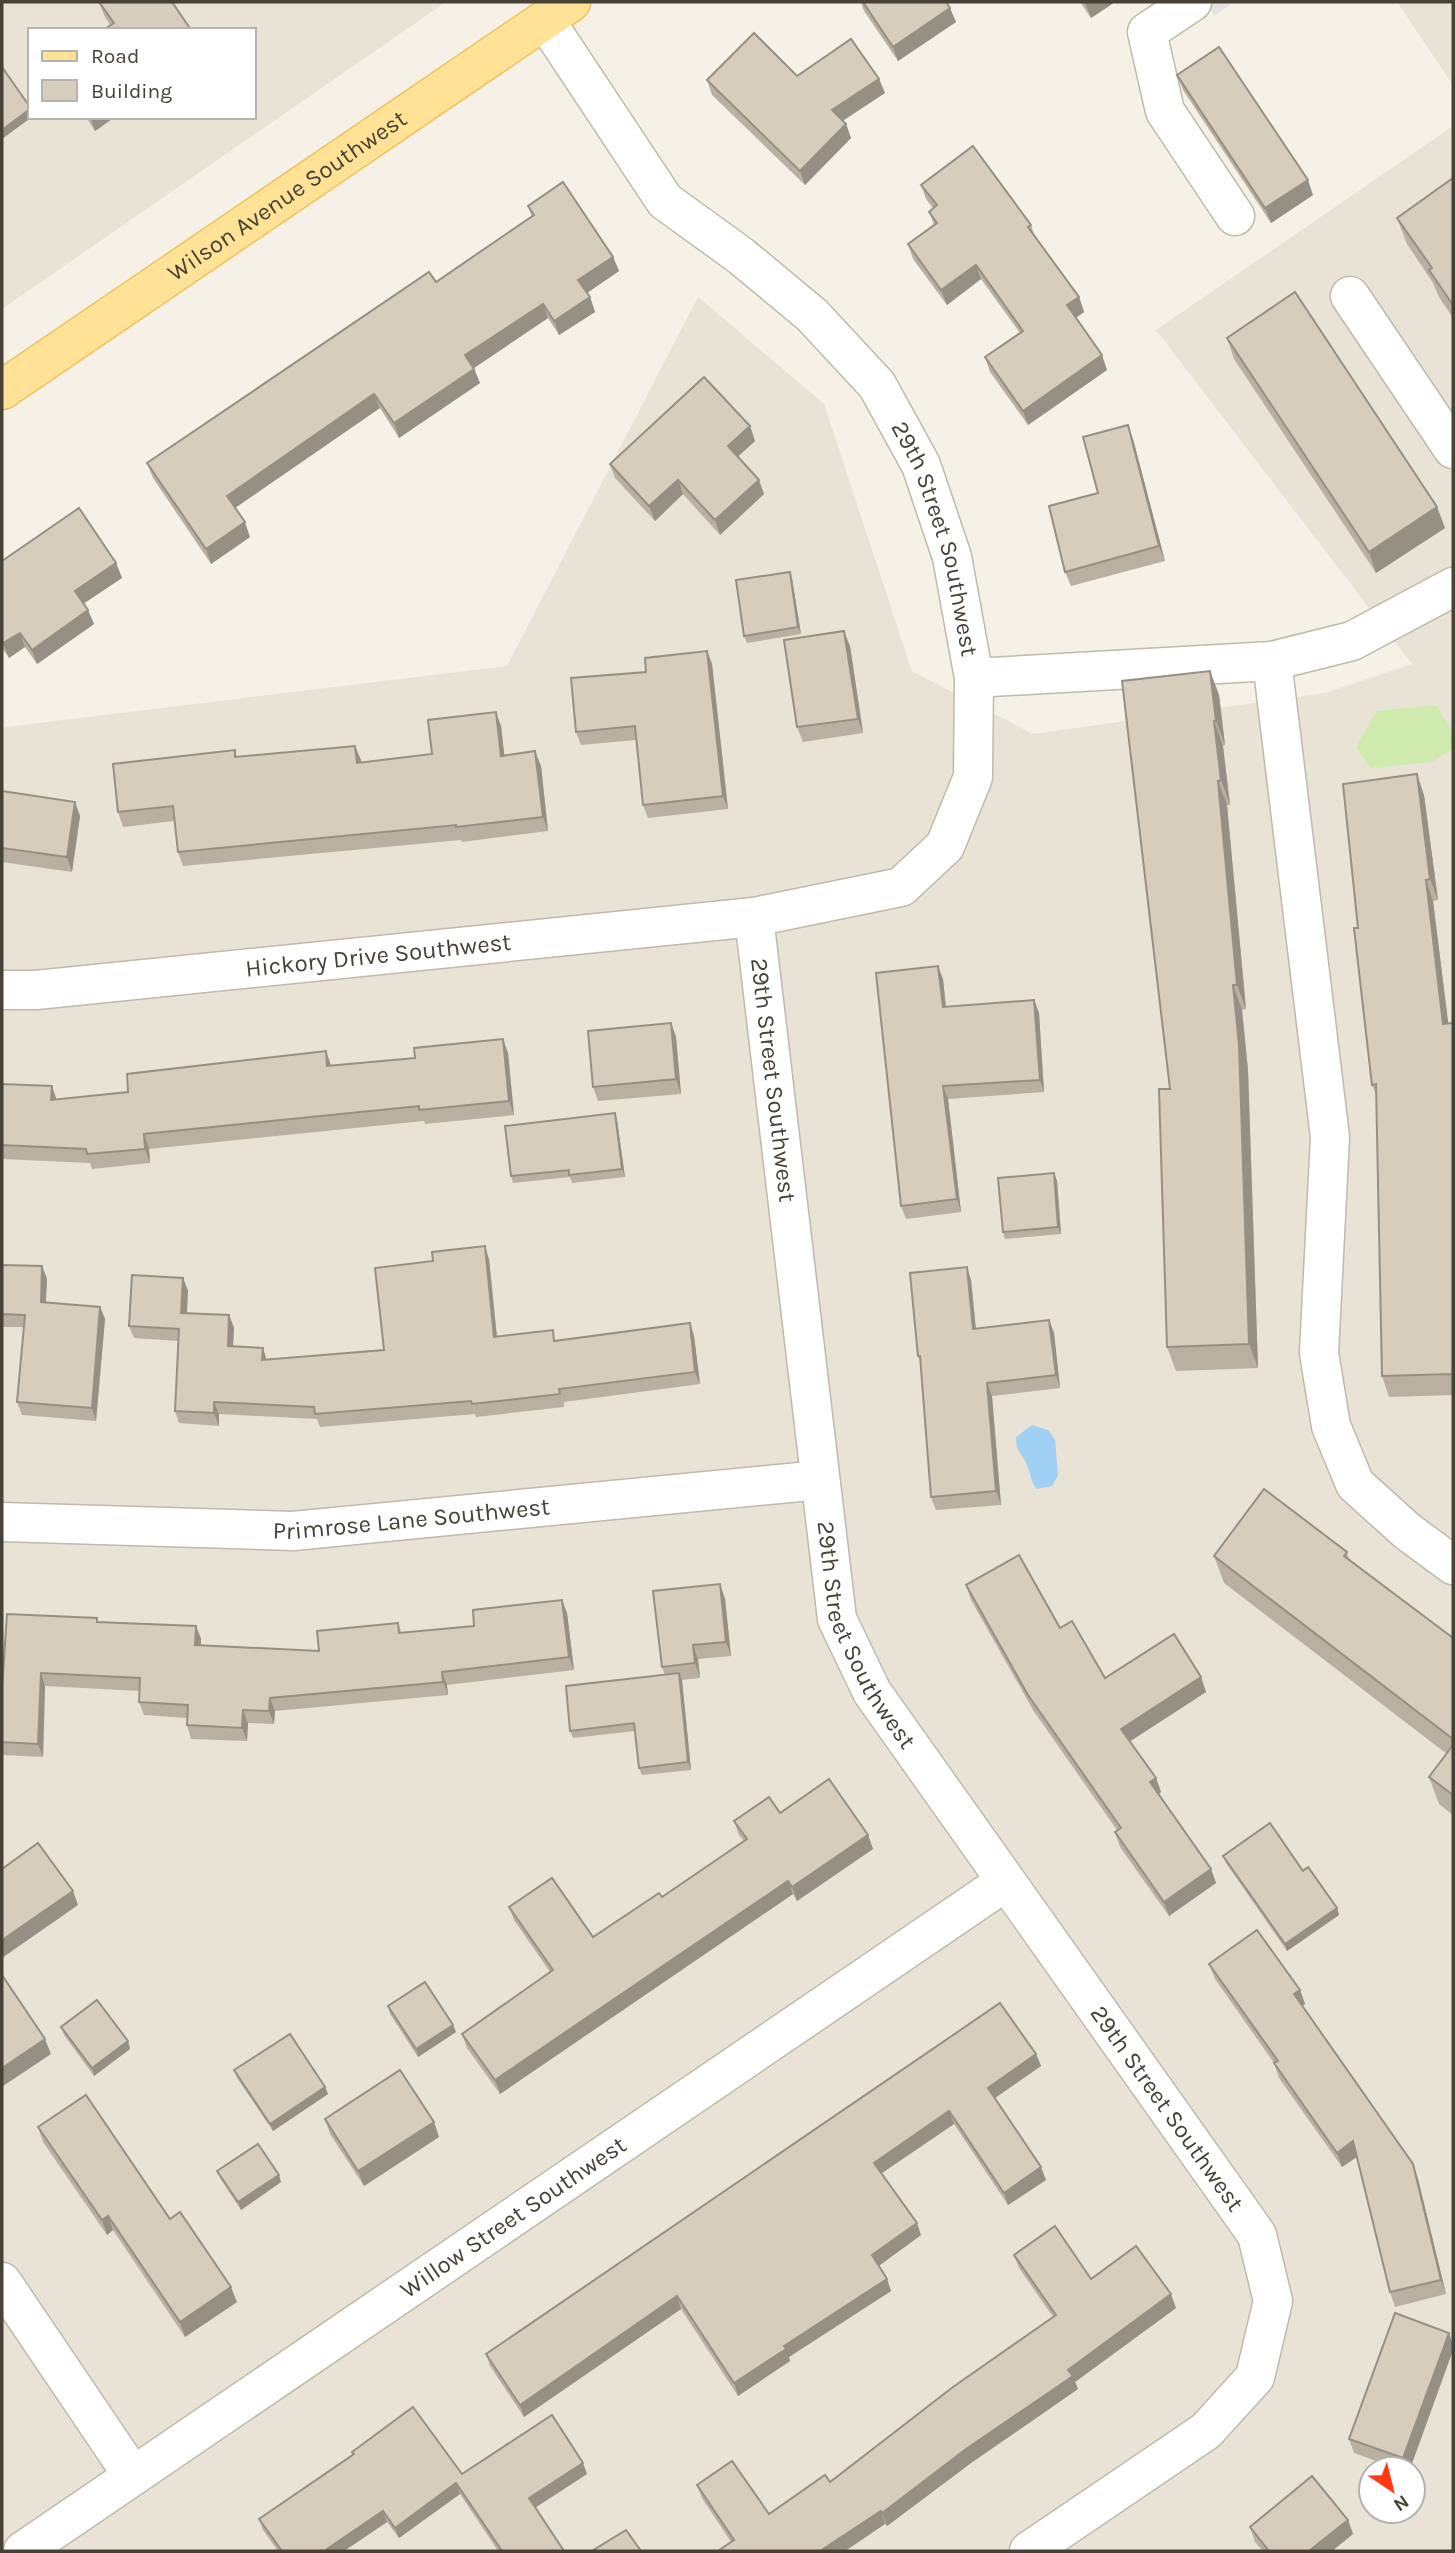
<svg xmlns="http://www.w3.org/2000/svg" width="1455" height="2553" viewBox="0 0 1455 2553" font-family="Karla,sans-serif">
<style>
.residential{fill:#e9e3d5;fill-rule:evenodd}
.green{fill:#ceebad}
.parking{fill:#e5e3df}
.water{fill:#9fd1f5}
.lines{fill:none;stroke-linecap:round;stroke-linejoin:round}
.minor-casing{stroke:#c1b9a9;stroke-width:41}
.major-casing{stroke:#ecc35e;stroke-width:41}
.minor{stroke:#fff;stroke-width:38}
.major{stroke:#ffe296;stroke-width:38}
.wall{fill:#b9b0a2}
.shaded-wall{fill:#969084}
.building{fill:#d7cdbc;stroke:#969084;stroke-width:2}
.labels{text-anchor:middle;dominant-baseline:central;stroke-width:5;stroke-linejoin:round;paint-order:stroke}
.street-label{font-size:24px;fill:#484135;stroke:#fff}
</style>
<rect width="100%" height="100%" fill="#f5f1e7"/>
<!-- residential -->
<g class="residential">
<path d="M2 2H446L2 309ZM30 30H254V117H30Z"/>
<path d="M1397 2H1453V85Z"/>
<path d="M1453 126V2551H2V730L6 727 507 666 698 297 824 404 912 671 1033 734 1325 693 1412 664 1156 330ZM1371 2469H1413V2511H1371Z"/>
</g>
<!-- green -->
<path class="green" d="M1436 705 1453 733V748L1433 762 1370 768 1356 747 1377 711Z"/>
<!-- parking -->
<path class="parking" d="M1205 2H1234L1214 16Z"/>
<!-- water -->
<path class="water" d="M1032 1425 1048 1430 1055 1440 1058 1475 1052 1486 1037 1489C1029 1479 1031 1473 1026 1463 1020 1450 1016 1452 1016 1437Z"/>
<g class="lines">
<defs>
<g id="minor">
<path d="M1192 2 1147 32 1165 111 1235 216"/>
<path id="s1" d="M545 20 665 201 741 256 812 315 877 385 921 465 952 557 974 678 973 777 945 846 901 887 754 917 837 1619 872 1692 1257 2235 1273 2301 1255 2377 1206 2431 1029 2551"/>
<path d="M1350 296 1453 449"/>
<path d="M1272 661 1330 1137 1319 1353 1331 1426 1355 1484 1407 1531 1453 1565"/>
<path d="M974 678 1272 661 1352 641 1453 587"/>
<path id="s2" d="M2 990H36L754 917"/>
<path id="s3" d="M2 1522 293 1531 820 1480"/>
<path d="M2 2282 133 2476"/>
<path id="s4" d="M23 2551 1005 1882"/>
</g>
<g id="major">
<path id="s5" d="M2 390 571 2"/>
</g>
</defs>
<!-- minor casing -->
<use href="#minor" class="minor-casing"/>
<!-- major casing -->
<use href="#major" class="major-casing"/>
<!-- minor -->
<use href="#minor" class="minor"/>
<!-- major -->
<use href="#major" class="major"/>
</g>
<!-- wall -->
<g class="wall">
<path d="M99 2H172L110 25 104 15Z"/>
<path d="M861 2H946L956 22 898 61 864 11Z"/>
<path d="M1080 2H1115L1091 18Z"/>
<path d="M1177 75 1313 195 1271 223 1183 90Z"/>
<path d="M797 76 879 79 885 93 843 121 846 124 851 138 805 185 712 95 707 80Z"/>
<path d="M86 117H115L95 131Z"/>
<path d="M1453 178V318L1439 297 1433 283 1407 244 1397 218Z"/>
<path d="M921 185 1031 225 1035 237 1079 297 1084 312 1076 318 1107 370 1028 425 990 372 985 357 1020 333 981 279 947 305 913 259 908 244 934 225 929 212 933 208 926 199Z"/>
<path d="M528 206 613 257 619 271 587 293 590 297 595 312 559 335 548 318 474 368 480 383 399 438 380 408 235 508 250 537 211 564 153 478 147 463 436 282 532 217Z"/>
<path d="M1227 338 1437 507 1445 528 1376 573 1234 359Z"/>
<path d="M750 426 755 441 737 457 764 494 720 535 683 494 655 521 615 478 610 464Z"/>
<path d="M1133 439 1165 561 1071 586 1065 572 1098 493Z"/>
<path d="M2 561 116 563 122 578 84 603 94 624 37 664 25 647 9 658 2 648Z"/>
<path d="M792 579 801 634 747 643 744 636Z"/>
<path d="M850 646 863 733 803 742 797 727Z"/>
<path d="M707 651 712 664 728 809 648 818 643 805 636 740 581 745 576 732 646 672Z"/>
<path d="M1210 671 1219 695 1225 745 1223 746 1230 805H1227L1246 1009 1242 1010 1248 1070 1258 1368 1176 1371 1167 1347 1170 1089Z"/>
<path d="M501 726 504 755 541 766 548 831 462 842 461 840 183 866 178 852 174 821 123 827 118 812 235 750 237 757 355 746 361 762 432 754Z"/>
<path d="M2 791 75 802 80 816 72 872 2 862Z"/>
<path d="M1424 795 1438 900 1433 901 1448 1023 1453 1022V1395L1389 1397 1382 1376 1377 1097 1372 1085 1358 928Z"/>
<path d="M943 979 946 1007 1034 1000 1039 1013 1044 1092 948 1099 961 1212 906 1219 901 1206Z"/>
<path d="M671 1023 676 1037 681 1094 598 1101 593 1087Z"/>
<path d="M326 1051 331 1065 508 1053 514 1115 425 1124 424 1121 149 1149 150 1163 92 1169 90 1163 2 1159V1084L57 1100 128 1092Z"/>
<path d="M617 1120 625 1177 572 1183 570 1177 513 1183 511 1176Z"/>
<path d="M1054 1173 1057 1181 1061 1234 1005 1239 1003 1232Z"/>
<path d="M489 1259 497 1336 556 1341 690 1323 694 1336 700 1384 564 1402V1407L476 1417 475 1414 320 1427 317 1419 219 1414V1426L179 1423 175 1411 178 1341 134 1338 129 1326 183 1278 188 1291 187 1313 229 1315 234 1328 233 1347 267 1359 384 1350Z"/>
<path d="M2 1265 42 1266 47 1279 46 1302 100 1307 105 1319 96 1421 22 1415 17 1402 24 1327H2Z"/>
<path d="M971 1280 976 1329 1049 1320 1054 1333 1060 1388 992 1396 1001 1505 936 1510 931 1497 921 1365 918 1356Z"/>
<path d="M1347 1552 1349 1560 1453 1638V1815L1439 1804 1429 1777 1447 1754 1224 1583 1214 1556Z"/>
<path d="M720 1584 725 1599 731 1656 698 1659 700 1678 682 1680 691 1770 642 1775 639 1768 635 1731 573 1738 570 1731 665 1675 662 1667Z"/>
<path d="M966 1585 1060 1628 1105 1678 1201 1677 1206 1692 1130 1741 1156 1778 1161 1792 1159 1794 1211 1869 1216 1883 1169 1916 1120 1847 1115 1832 1117 1830 1033 1710 971 1600Z"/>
<path d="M567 1613 574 1670 447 1685 448 1695 275 1711 274 1724 248 1723 247 1741 191 1739 187 1725V1718L144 1715 139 1702 140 1691 45 1686 43 1757 2 1755V1689L98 1622 196 1626 201 1639V1645L319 1651 398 1623 401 1632 474 1626Z"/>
<path d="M780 1813 868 1835 873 1849 797 1901 793 1894 500 2094 467 2048 462 2034 550 1972 514 1920 509 1907 593 1937 662 1897 744 1841 739 1835 734 1821Z"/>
<path d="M1223 1856 1303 1871 1337 1908 1339 1915 1287 1951 1226 1863Z"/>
<path d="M1209 1964 1300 1990 1305 2004 1302 2006 1418 2179 1446 2294 1395 2307 1390 2292 1357 2157 1342 2167 1279 2078 1274 2063 1215 1979Z"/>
<path d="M388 2006 453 2025 456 2032 418 2057 390 2014Z"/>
<path d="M61 2027 128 2041 130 2049 94 2076 64 2035Z"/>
<path d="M1036 2054 1041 2066 995 2098 1046 2180 1008 2205 954 2124 882 2173 921 2235 878 2266 887 2279 891 2291 789 2357 790 2361 738 2396 681 2309 524 2417 490 2366 486 2354Z"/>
<path d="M234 2070 325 2087 328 2094 273 2131 237 2078Z"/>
<path d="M325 2119 434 2122 439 2137 364 2186 330 2134Z"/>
<path d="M38 2127 170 2219 237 2302 185 2337 113 2230 107 2235 43 2142Z"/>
<path d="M217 2171 281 2182 241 2210 220 2178Z"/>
<path d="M1014 2255 1091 2279 1176 2308 1075 2382 1078 2389 971 2463 887 2526 885 2524 845 2551H718L731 2542 702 2498 697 2485 769 2514 830 2482 1053 2317 1019 2268Z"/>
<path d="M1453 2345V2350L1410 2469H1398L1354 2453 1349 2439Z"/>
<path d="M352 2452 462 2474H587L535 2508 564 2551H498L460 2494 399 2538 387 2522 344 2551H278L263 2530 259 2519 353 2455Z"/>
<path d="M1348 2520 1353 2534 1332 2551H1263L1255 2542 1250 2527Z"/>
</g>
<!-- shaded-wall -->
<g class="shaded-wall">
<path d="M1085 2H1115L1091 18Z"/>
<path d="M950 8 956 22 898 61 893 47Z"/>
<path d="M879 79 885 93 837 124 832 110Z"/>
<path d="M30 109V117H32L2 139V130Z"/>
<path d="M90 117H115L95 131Z"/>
<path d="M846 124 851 138 805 185 800 171Z"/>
<path d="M1308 180 1313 195 1271 223 1265 208Z"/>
<path d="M613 257 619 271 584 295 578 280Z"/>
<path d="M976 265 981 279 947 305 941 290Z"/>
<path d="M590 297 595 312 559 335 554 321Z"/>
<path d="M1079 297 1084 312 1072 320 1067 305Z"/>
<path d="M543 304 548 318 471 370 465 355Z"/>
<path d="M1102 355 1107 370 1028 425 1023 411Z"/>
<path d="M474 369 480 383 399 438 394 423Z"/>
<path d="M374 394 380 408 232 510 227 496Z"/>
<path d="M1128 425 1133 439 1165 561 1159 546Z"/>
<path d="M750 426 755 441 733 461 728 446Z"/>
<path d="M678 480 683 494 655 521 649 506Z"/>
<path d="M759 480 764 494 720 535 715 520Z"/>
<path d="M1437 507 1445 528 1376 573 1369 552Z"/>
<path d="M245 522 250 537 211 564 206 549Z"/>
<path d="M116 563 122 578 80 606 75 591Z"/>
<path d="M790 572 792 579 801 634 798 627Z"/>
<path d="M88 610 94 624 37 664 32 650Z"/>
<path d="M844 631 850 646 863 733 858 719Z"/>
<path d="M20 633 25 647 9 658 3 643Z"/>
<path d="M707 651 712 664 728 809 723 796Z"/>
<path d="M1210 671 1219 695 1225 745 1216 721Z"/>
<path d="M496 712 501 726 506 770 501 756Z"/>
<path d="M1214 721 1223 746 1230 805 1221 780Z"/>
<path d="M355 746 361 760 362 777 357 763Z"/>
<path d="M535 751 541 766 548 831 543 817Z"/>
<path d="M1417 774 1424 795 1438 900 1430 879Z"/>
<path d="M1218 781 1227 805 1246 1009 1237 985Z"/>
<path d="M75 802 80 816 72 872 67 857Z"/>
<path d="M1426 880 1433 901 1451 1045 1443 1024Z"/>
<path d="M938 966 943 979 947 1019 943 1007Z"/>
<path d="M1233 985 1242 1010 1248 1070 1258 1368 1249 1344Z"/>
<path d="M1034 1000 1039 1013 1044 1092 1040 1080Z"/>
<path d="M671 1023 676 1037 681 1094 676 1079Z"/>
<path d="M503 1039 508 1053 514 1115 509 1101Z"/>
<path d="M326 1051 331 1066H327Z"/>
<path d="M52 1086 57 1101 51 1100Z"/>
<path d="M943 1086 948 1099 961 1212 957 1199Z"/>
<path d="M615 1113 617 1120 625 1177 622 1169Z"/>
<path d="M144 1134 149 1149 150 1163 145 1149Z"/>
<path d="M1054 1173 1057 1181 1061 1234 1058 1227Z"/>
<path d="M485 1246 489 1259 498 1349 494 1337Z"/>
<path d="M42 1266 47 1279 45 1314 41 1302Z"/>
<path d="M967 1267 971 1280 977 1342 973 1329Z"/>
<path d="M183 1278 188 1291 186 1325 181 1313Z"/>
<path d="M100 1307 105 1319 96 1421 92 1408Z"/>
<path d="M229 1315 234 1328 232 1359 228 1346Z"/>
<path d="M1049 1320 1054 1333 1060 1388 1056 1375Z"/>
<path d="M690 1323 694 1336 700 1384 695 1372Z"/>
<path d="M263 1348 267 1361 262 1360Z"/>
<path d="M987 1383 992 1396 1001 1505 996 1491Z"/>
<path d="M214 1402 219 1414V1426L214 1413Z"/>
<path d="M720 1584 725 1599 731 1656 726 1642Z"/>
<path d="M562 1600 567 1613 574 1670 569 1657Z"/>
<path d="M196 1626 201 1639 200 1658 195 1645Z"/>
<path d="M693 1645 698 1659 700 1678 695 1663Z"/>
<path d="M442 1672 447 1685 448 1695 443 1682Z"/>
<path d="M41 1673 45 1686 43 1757 38 1744Z"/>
<path d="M679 1673 682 1680 691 1770 688 1762Z"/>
<path d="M1201 1677 1206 1692 1126 1744 1121 1729Z"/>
<path d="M270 1698 275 1711 274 1724 269 1711Z"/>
<path d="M243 1710 248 1723 247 1741 242 1728Z"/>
<path d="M1156 1778 1161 1792 1155 1796 1150 1782Z"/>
<path d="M868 1835 873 1849 797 1901 792 1887Z"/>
<path d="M1211 1869 1216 1883 1169 1916 1164 1902Z"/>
<path d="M788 1881 793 1894 500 2094 495 2080Z"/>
<path d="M73 1891 78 1905 2 1958V1940Z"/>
<path d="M1337 1908 1339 1915 1287 1951 1285 1944Z"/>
<path d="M1300 1990 1305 2004 1299 2009 1294 1994Z"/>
<path d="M453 2025 456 2032 418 2057 416 2049Z"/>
<path d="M45 2039 51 2054 3 2086 2 2068Z"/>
<path d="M128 2041 130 2049 94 2076 92 2068Z"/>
<path d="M1036 2054 1041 2066 992 2100 988 2088Z"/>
<path d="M325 2087 328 2094 273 2131 270 2124Z"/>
<path d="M949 2111 954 2124 879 2175 874 2163Z"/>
<path d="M434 2122 439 2137 364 2186 358 2171Z"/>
<path d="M1353 2141 1358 2156 1342 2167 1337 2153Z"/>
<path d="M1413 2164 1418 2179 1446 2294 1441 2280Z"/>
<path d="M1041 2167 1046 2180 1008 2205 1004 2193Z"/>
<path d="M279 2175 281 2182 241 2210 238 2202Z"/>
<path d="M108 2216 113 2230 107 2235 102 2220Z"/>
<path d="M917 2223 921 2235 876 2268 872 2255Z"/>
<path d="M887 2279 891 2291 789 2357 790 2361 738 2396 734 2383 784 2346Z"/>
<path d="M231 2287 237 2302 185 2337 180 2322Z"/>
<path d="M1171 2294 1176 2308 1075 2382 1078 2389 971 2463 887 2526 882 2513 1068 2370Z"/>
<path d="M677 2296 681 2309 524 2417 520 2405Z"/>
<path d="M1449 2333 1453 2345V2350L1410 2469H1407L1403 2458Z"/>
<path d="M583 2463 587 2474 533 2509 529 2498Z"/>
<path d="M456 2483 460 2494 399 2538 395 2528Z"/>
<path d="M383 2511 387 2522 344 2551H324Z"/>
<path d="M881 2511 885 2524 845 2551H820Z"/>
<path d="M1348 2520 1353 2534 1332 2551H1309Z"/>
</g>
<!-- building -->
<g class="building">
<path d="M99 2H172L191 30H103L114 23Z"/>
<path d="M863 2H946L950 8 893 47Z"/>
<path d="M754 33 797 76 851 39 879 79 832 110 846 124 800 171 707 80Z"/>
<path d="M1219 47 1308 180 1265 208 1177 75Z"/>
<path d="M2 67 30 107V109L2 130Z"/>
<path d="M973 146 1031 225 1028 227 1079 297 1067 305 1102 355 1023 411 985 357 1023 331 976 265 941 290 908 244 937 223 929 212 937 205 921 185Z"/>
<path d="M1453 178V305L1429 270 1432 268 1397 218Z"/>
<path d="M563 182 613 257 578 280 590 297 554 321 543 304 465 355 474 369 394 423 374 394 227 496 245 522 206 549 147 463 429 272 436 282 534 215 528 206Z"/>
<path d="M1295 292 1437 507 1369 552 1227 338Z"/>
<path d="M704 377 750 426 728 446 759 480 715 520 678 480 649 506 610 464Z"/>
<path d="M1128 425 1159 546 1065 572 1049 506 1098 493 1083 437Z"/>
<path d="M79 508 116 563 75 591 88 610 32 650 20 633 3 643 2 641V561Z"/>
<path d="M790 572 798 627 744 636 736 580Z"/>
<path d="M844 631 858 719 797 727 784 640Z"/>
<path d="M707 651 723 796 643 805 635 726 576 732 571 678 646 672 645 658Z"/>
<path d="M1210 671 1216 721H1214L1221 780 1218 781 1237 985H1233L1239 1045 1249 1344 1167 1347 1159 1089H1170L1122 681Z"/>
<path d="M496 712 501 756 535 751 543 817 456 827V825L178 852 173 806 118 812 113 764 235 750V757L355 746 357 763 432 754 428 720Z"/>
<path d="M1417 774 1430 879 1426 880 1443 1024 1453 1023V1374L1382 1376 1376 1084 1372 1085 1354 928H1358L1343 784Z"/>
<path d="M2 791 75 802 67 857 2 848Z"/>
<path d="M938 966 943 1007 1034 1000 1040 1080 943 1086 957 1199 901 1206 876 973Z"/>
<path d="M671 1023 676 1079 593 1087 588 1031Z"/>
<path d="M503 1039 509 1101 419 1110V1106L144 1134 145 1149 87 1154 86 1149 2 1145V1084L52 1086 51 1100 128 1092 127 1074 326 1051 327 1066 415 1058 414 1048Z"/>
<path d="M615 1113 622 1169 569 1175V1170L511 1176 505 1126Z"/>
<path d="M1054 1173 1058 1227 1003 1232 998 1178Z"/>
<path d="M485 1246 494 1337 553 1330 554 1341 690 1323 695 1372 559 1389 560 1394 472 1404 471 1401 315 1414 314 1407 214 1402V1413L175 1411 179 1329 129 1326 132 1275 183 1278 181 1313 229 1315 228 1346 263 1348 262 1360 384 1350 375 1268 433 1261 432 1252Z"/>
<path d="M2 1265 42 1266 41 1302 100 1307 92 1408 17 1402 25 1315 2 1314Z"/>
<path d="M967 1267 973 1329 1049 1320 1056 1375 987 1383 996 1491 931 1497 920 1356H918L910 1273Z"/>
<path d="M1264 1489 1347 1552 1344 1556 1453 1638V1739L1214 1556Z"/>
<path d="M1019 1555 1060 1628 1072 1621 1105 1678 1174 1634 1201 1677 1121 1729 1156 1778 1150 1782 1211 1869 1164 1902 1115 1832 1121 1828 1028 1695 966 1585Z"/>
<path d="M720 1584 726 1642 693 1645 695 1663 662 1667 653 1591Z"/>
<path d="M562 1600 569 1657 442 1672 443 1682 270 1698 269 1711 243 1710 242 1728 187 1725 188 1705 139 1702 140 1678 41 1673 38 1744 2 1742V1689L7 1614 97 1618V1622L196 1626 195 1645 319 1651 317 1631 398 1623 399 1633 474 1626 473 1610Z"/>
<path d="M679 1673 688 1762 639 1768 634 1723 570 1731 566 1686Z"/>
<path d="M1453 1745V1795L1429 1777Z"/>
<path d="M829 1779 868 1835 792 1887 788 1881 495 2080 462 2034 553 1970 509 1907 552 1878 593 1937 659 1893 662 1897 747 1839 734 1821 769 1797 780 1813Z"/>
<path d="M1270 1823 1303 1871 1308 1867 1337 1908 1285 1944 1223 1856Z"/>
<path d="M38 1843 73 1891 2 1940V1869Z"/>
<path d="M1257 1930 1300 1990 1294 1994 1413 2164 1441 2280 1390 2292 1353 2141 1337 2153 1274 2063 1278 2061 1209 1964Z"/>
<path d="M2 1975 45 2039 2 2068Z"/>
<path d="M425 1982 453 2025 416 2049 388 2006Z"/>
<path d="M97 2000 128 2041 92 2068 61 2027Z"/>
<path d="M1000 2003 1036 2054 988 2088 1041 2167 1004 2193 949 2111 874 2163 917 2223 872 2255 887 2279 784 2346 786 2349 734 2383 677 2296 520 2405 486 2354Z"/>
<path d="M290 2034 325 2087 270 2124 234 2070Z"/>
<path d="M400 2070 434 2122 358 2171 325 2119Z"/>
<path d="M86 2095 170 2219 180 2212 231 2287 180 2322 108 2216 102 2220 38 2127Z"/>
<path d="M258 2144 279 2175 238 2202 217 2171Z"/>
<path d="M1055 2226 1091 2279 1136 2246 1171 2294 1068 2370 1073 2376 966 2449 882 2513 881 2511 820 2551H718L734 2540 697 2485 732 2461 769 2514 825 2475 830 2482 953 2387 1056 2315 1014 2255Z"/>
<path d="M1395 2313 1449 2333 1403 2458 1349 2439Z"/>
<path d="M413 2407 462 2474 552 2415 583 2463 529 2498 564 2551H502L456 2483 395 2528 383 2511 324 2551H282L259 2519 354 2454 352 2452Z"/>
<path d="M1312 2476 1348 2520 1309 2551H1269L1250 2527Z"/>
<path d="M626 2530 641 2551H592Z"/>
</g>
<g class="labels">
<!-- street labels -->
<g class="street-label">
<text stroke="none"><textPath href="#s5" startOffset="345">Wilson Avenue Southwest</textPath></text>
<text stroke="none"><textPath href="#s1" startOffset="665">29th Street Southwest</textPath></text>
<text stroke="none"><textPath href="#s2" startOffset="378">Hickory Drive Southwest</textPath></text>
<text stroke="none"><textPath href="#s1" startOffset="1358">29th Street Southwest</textPath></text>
<text stroke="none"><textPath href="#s3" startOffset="410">Primrose Lane Southwest</textPath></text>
<text stroke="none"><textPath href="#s1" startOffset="1925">29th Street Southwest</textPath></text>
<text stroke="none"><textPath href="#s1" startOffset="2492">29th Street Southwest</textPath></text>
<text stroke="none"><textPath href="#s4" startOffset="593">Willow Street Southwest</textPath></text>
</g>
</g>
<!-- border -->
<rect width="1455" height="2553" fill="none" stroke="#484135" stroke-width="7"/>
<!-- legend -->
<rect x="28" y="28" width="228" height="91" fill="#ffffff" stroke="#b6b3ae" stroke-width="2"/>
<rect x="42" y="51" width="35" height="10" fill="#ffe296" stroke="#b6b3ae" stroke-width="2"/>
<text x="91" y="63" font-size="21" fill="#484135">Road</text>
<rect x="42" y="80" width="35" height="21" fill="#d7cdbc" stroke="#b6b3ae" stroke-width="2"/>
<text x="91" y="98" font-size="21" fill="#484135">Building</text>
<!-- north arrow -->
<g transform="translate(1392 2490) rotate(145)"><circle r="33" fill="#ffffff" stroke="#b6b3ae" stroke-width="2"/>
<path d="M0-5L12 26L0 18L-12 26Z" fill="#ff3a14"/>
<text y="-10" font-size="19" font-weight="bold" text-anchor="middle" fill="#484135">N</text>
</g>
</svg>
